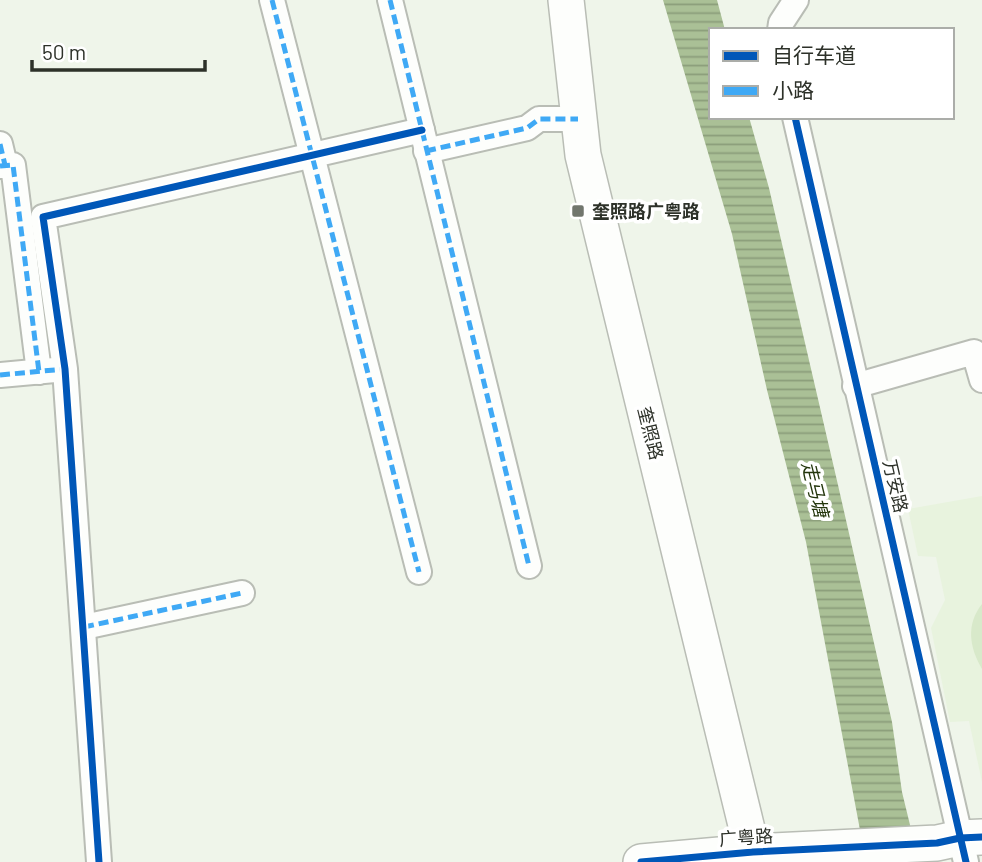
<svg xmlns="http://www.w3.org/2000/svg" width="982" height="862" viewBox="0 0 982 862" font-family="Barlow,'Noto Sans SC',sans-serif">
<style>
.built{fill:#e8f3de}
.garden{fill:#d8e9ca}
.water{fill:url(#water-rules)}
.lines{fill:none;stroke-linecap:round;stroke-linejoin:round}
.minor-casing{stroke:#b9bdb5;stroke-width:28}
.secondary-casing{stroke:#b9bdb5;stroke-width:38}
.minor{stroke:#fdfefc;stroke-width:24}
.secondary{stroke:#fdfefc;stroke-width:35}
.quiet{stroke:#3fa9f5;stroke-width:5;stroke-dasharray:10 5;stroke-linecap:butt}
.cycleway-casing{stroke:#fff;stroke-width:11}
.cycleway{stroke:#0057b8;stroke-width:7}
.poi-dot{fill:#71766d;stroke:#fff;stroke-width:2.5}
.labels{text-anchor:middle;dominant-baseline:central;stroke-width:7;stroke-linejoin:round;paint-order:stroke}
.poi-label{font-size:18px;font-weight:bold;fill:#2d3129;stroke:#fff;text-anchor:start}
.street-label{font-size:18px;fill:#2d3129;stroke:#fff}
.water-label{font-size:19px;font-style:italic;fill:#24360d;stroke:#fff}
</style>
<defs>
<pattern id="water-rules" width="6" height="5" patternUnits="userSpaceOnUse" patternTransform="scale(1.75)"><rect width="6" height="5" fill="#aac096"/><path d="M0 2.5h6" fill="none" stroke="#8b9d7a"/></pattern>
</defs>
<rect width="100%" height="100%" fill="#eff5ea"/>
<!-- built -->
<path class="built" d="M982 496V782L969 721 950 722 931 628 945 600 936 557 918 556 908 509Z"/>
<!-- garden -->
<path class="garden" d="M982 604V669C969 647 966 624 982 604Z"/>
<!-- water -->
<path class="water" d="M663 0H717L725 30H711V117H749L769 188 838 485 892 722 902 792 919 862H866L806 542 767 390 732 234Z"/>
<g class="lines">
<defs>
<g id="minor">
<path d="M272 0 419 572"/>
<path d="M390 0 529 566"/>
<path d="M780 30 781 23 796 0"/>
<path d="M795 117 966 862"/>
<path d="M0 144 5 165"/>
<path d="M426 151 527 128 539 119H578"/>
<path d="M0 166 13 165 39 372"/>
<path d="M0 375 55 370"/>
<path d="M855 386 974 352 982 380"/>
<path d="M84 627 242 593"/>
<path d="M99 862 65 369 43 217 422 130"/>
</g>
<g id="secondary">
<path d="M566 0 583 155 755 862"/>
<path d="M641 862 753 852 937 843 960 838 982 837"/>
</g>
</defs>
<!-- minor casing -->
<use href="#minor" class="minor-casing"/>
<!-- secondary casing -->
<use href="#secondary" class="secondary-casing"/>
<!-- minor -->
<use href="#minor" class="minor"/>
<!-- secondary -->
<use href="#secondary" class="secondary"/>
<!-- quiet -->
<g class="quiet">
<path d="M272 0 419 572"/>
<path d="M390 0 529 566"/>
<path d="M0 144 5 165"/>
<path d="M426 151 527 128 539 119H578"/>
<path d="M0 166 13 165 39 372"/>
<path d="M0 375 65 369"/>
<path d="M84 627 242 593"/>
</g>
<defs>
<g id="cycleway">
<path d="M795 117 966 862"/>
<path d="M99 862 65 369 43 217 422 130"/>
<path d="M641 862 753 852 937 843 960 838 982 837"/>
</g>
</defs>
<!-- cycleway casing -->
<use href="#cycleway" class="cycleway-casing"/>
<!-- cycleway -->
<use href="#cycleway" class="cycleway"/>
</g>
<!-- markers -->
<rect class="poi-dot" x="571" y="204" width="14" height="14" rx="3.5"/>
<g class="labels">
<!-- poi labels -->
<g class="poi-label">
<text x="592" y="211">奎照路广粤路</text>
</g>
<!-- street labels -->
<g class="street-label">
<text transform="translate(651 433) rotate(76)">奎照路</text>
<text transform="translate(896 486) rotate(77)">万安路</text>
<text transform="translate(746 837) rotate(-4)">广粤路</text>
</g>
<!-- water labels -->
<g class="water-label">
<text transform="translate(816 489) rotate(76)">走马塘</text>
</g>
</g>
<!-- legend -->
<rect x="709" y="28" width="245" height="91" fill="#ffffff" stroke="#abada9" stroke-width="2"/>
<rect x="723" y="51" width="35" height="10" fill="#0057b8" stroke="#abada9" stroke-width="2"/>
<text x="772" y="63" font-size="21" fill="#2d3129">自行车道</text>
<rect x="723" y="86" width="35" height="10" fill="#3fa9f5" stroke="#abada9" stroke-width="2"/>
<text x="772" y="98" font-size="21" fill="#2d3129">小路</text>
<!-- scale -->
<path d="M32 60v10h173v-10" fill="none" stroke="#2d3129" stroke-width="3.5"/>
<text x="42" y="60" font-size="21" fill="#2d3129" stroke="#ffffff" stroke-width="5" paint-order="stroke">50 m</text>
</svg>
